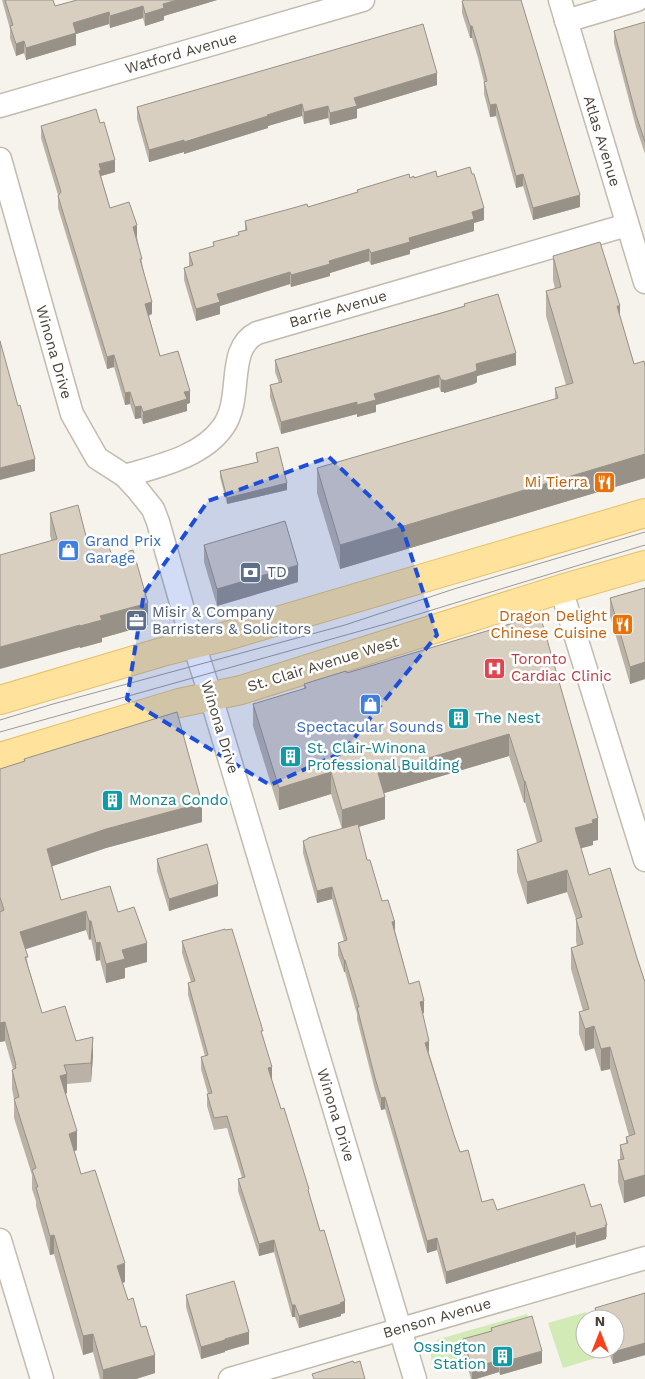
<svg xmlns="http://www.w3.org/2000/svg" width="645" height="1379" viewBox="0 0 645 1379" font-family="'Work Sans',sans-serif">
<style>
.green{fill:#d2eab5}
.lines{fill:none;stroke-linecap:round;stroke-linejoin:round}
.minor-casing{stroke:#c2bbae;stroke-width:25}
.major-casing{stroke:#e6c16a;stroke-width:30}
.minor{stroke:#fff;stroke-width:22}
.major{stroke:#ffe39c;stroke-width:28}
.tram{stroke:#9a9a9a;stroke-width:1}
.wall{fill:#bab2a6}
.shaded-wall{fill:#979187}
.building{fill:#d8cfc1;stroke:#979187}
.marked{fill:#1d4ed8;fill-opacity:0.2;stroke:#1d4ed8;stroke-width:4;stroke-dasharray:10 6;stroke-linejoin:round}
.labels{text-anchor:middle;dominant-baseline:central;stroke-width:5;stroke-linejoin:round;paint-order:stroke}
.street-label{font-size:15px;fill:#4b4439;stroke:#fff}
.food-label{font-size:15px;fill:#c56008;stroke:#fff;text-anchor:end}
.shop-label{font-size:15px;fill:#366cbe;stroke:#fff;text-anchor:start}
.service-label{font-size:15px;fill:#4e5e75;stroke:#fff;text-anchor:start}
.health-label{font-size:15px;fill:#be3a42;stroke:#fff;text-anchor:start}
.culture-label{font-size:15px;fill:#0d838f;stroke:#fff;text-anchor:start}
</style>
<rect width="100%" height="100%" fill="#f6f3ec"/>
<!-- green -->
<g class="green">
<path d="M586 1312 588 1319H585V1349H597L599 1357 563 1368 548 1323Z"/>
<path d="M527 1314 532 1328 463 1351 466 1361 434 1371C431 1358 427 1348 439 1339Z"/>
</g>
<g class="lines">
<defs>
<g id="minor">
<path d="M560 0 645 282"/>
<path d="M566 21 637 0"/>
<path d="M0 106 363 0"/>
<path d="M0 159 72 414 97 458 125 476 137 489 153 509 158 522 186 620 211 697 415 1379"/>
<path d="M125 476C158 466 202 457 223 427 244 398 225 349 257 333L627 225"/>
<path d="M561 589 645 860"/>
<path d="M0 1240 42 1379"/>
<path d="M230 1379 645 1258"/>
</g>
<g id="major">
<path d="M0 700 162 652 223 637 645 513"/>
<path d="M0 757 179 703 241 690 561 589 645 565"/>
</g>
</defs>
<!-- minor casing -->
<use href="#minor" class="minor-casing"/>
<!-- major casing -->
<use href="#major" class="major-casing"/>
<!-- minor -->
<use href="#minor" class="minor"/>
<!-- major -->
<use href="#major" class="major"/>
<!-- tram -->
<g class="tram">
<path d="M0 720 53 704 345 625 454 589 645 532"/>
<path d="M0 732 396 621 645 545"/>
</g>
</g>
<!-- wall -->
<g class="wall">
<path d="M2 0H53L55 6 77 0H217L164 16V20L145 26 143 18 110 28 109 24 76 34V45L26 60 24 53 16 56 10 38V29Z"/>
<path d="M462 1 580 207 533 220 523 186 516 188 496 116 490 117 484 94V82L478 58 472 38H470L462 13Z"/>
<path d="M645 22V154L636 127 614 43V31Z"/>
<path d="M437 85 357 109V118L330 125 328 118 304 124 302 116 268 126V128L184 154V152L149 162 137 119V107Z"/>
<path d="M41 126 115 172 101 176 110 208 137 237 152 314 149 316 160 356 190 403 187 404V411L143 424 141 418 135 419 130 404 125 405 114 367 107 369 58 208V195L41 138Z"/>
<path d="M437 177 484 220 474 223V231L410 250V254L371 265 369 261 330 273V276L291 287 290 284 220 306V314L196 321 184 280V268L189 266V253L213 247V242L238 236V232L245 230V221L308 207 357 192V190L410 178Z"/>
<path d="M553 256 620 316 634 364 645 366V478L340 569 317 493V468L555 399V388L566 385 546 316V291L555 289 553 280Z"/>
<path d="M464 304 516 365 477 376V382L474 384 444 393V392H441L439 387 376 405V412L357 417V414L281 434 270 397V385L279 383 275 372V360L464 306Z"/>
<path d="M256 453 287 490 227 504 220 477V471L257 462Z"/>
<path d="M50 513 88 544 112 556 148 625 102 638V642L80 648 50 535Z"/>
<path d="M204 545 298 582 217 606 204 562Z"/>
<path d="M645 588V679L630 684 610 616V598Z"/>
<path d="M540 615 598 840 593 841V845L581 848 589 875 637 958 645 982V1196L624 1203 618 1182V1160H620V1145L626 1144V1137L629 1136 610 1069 601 1071 594 1048 585 1051 579 1034V1012L583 1011 571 969V948L577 946 576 941V919L567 892 527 904 517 872V850L537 843 525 802 524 803 509 756 384 793 385 819 358 827 367 860 382 901 395 931 409 984 424 1013 422 1014 429 1053 454 1135 460 1152 482 1202 497 1210 591 1207 607 1225V1237H606V1239L576 1248 575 1244 446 1284 437 1250 427 1253 385 1109 381 1110 375 1090 357 1019V1014L345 972H344L338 955V943L344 941 332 899 317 903 303 853V841L308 840V838L342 829 331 794 279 810 253 726V704L304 689V684L347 673Z"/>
<path d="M24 759 202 822 106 848 52 866 61 900 118 912 147 962 125 968V978L106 983 100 960 96 961 91 939 89 940 86 930 25 949 28 965 42 1013 93 1056 91 1082 67 1084V1093L66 1094 77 1150 74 1151 81 1174 125 1282 122 1283 128 1300 155 1373 136 1379H100L93 1352 83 1355 54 1254 50 1255 36 1206V1201L32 1189V1175L14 1118V1099L12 1089V1070L13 1069 5 1041 0 1042V769L24 761Z"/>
<path d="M157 859 218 896 169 911 157 871Z"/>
<path d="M182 941 263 1036 271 1079 281 1109 309 1194 345 1313 341 1314V1316L299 1328 295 1317H292L274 1252 259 1256 238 1191V1179L242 1178 227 1128 214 1130 207 1106V1094H208L201 1069V1057L205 1056 188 995V983L191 982 182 953Z"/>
<path d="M645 1293V1355L613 1364 609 1353 605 1354 604 1349H615V1319H595V1308Z"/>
<path d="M186 1295 249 1344 225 1351V1352L201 1359 186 1307Z"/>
<path d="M491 1328 542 1363 500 1375 499 1372 476 1379H471L463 1351V1339L491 1331Z"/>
</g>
<!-- shaded-wall -->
<g class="shaded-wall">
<path d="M177 0H217L164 16V20L145 26V14L163 4Z"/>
<path d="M143 6V18L110 28V16Z"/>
<path d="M109 12V24L76 34V45L26 60V48L73 23Z"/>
<rect x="470" y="26" width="2" height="12"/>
<path d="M24 41V53L16 56V44Z"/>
<path d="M437 73V85L357 109V118L330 125V113L354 98Z"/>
<path d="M302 104V116L268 126V128L184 154V142Z"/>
<path d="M496 104V116L490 117V105Z"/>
<path d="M328 106V118L304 124V112Z"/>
<path d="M184 140V152L149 162V150Z"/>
<path d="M115 160V172L101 176 99 183V164Z"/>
<path d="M523 174V186L516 188V176Z"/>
<path d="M580 195V207L533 220V208Z"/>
<path d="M484 208V220L474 223V231L410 250V254L371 265V253L409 238 472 212Z"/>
<path d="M137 225V237L133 239V227Z"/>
<path d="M369 249V261L330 273V276L291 287V275L329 261Z"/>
<path d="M290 272V284L220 306V314L196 321V309L217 294Z"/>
<path d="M152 302V314L145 316V304Z"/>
<path d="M617 306H620V330Z"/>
<path d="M516 353V365L477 376V382L474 384 444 393V381L476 364Z"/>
<path d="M114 355V367L107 369V357Z"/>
<path d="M439 375V387L376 405V412L357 417V405L374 394Z"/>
<rect x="441" y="380" width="3" height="12"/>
<path d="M190 391V403L187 404V411L143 424V412L184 392Z"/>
<path d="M130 392V404L125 405V393Z"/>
<path d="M357 402V414L281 434V422Z"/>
<path d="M141 406V418L135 419V407Z"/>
<path d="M645 454V478L340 569V545Z"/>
<path d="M35 459V471L0 480V468Z"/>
<path d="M287 483V490L227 504V498Z"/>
<path d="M298 565V582L217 606V589Z"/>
<path d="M148 603V625L102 638V642L80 648V626L100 616Z"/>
<path d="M80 625V647L0 669V647Z"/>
<path d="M645 662V679L630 684V667Z"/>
<path d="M509 734V756L378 795V773Z"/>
<path d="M331 772V794L279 810V788Z"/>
<path d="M524 781H525V802L524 803Z"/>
<path d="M385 797V819L342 832V810Z"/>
<path d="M202 803V822L106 848 47 868V849L106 829Z"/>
<path d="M598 818V840L593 841V845L575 850V828Z"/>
<path d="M567 870V892L527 904V882Z"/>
<path d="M218 884V896L169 911V899Z"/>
<path d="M332 887V899L317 903V891Z"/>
<path d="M86 911V930L20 951V932Z"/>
<path d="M89 921H91V939L89 940Z"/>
<path d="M395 921V933L392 922Z"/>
<path d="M100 942V960L96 961V943Z"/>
<path d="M147 943V962L125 968V978L106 983V964L122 950Z"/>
<rect x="344" y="960" width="1" height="12"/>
<path d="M424 1001V1013L420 1014V1002Z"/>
<path d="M5 1022V1041L0 1042V1023Z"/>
<path d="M594 1026V1048L585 1051V1029Z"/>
<path d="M93 1037V1056L91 1082V1063Z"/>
<path d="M429 1041V1053L425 1043Z"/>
<path d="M610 1047V1069L601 1071V1049Z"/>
<path d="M272 1067V1079L268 1080V1068Z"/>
<path d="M67 1074V1093L60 1095V1076Z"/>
<path d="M385 1097V1109L381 1110V1098Z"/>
<path d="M77 1131V1150L69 1153V1134Z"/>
<path d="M645 1175V1196L624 1203V1181Z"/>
<path d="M606 1227V1239L576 1248V1236Z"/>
<path d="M575 1232V1244L446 1284V1272Z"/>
<path d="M54 1235V1254L50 1255V1236Z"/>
<path d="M437 1238V1250L427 1253V1241Z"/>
<path d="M274 1240V1252L259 1256V1244Z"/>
<path d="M125 1263V1282L117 1285V1266Z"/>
<path d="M345 1301V1313L341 1314V1316L299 1328V1316Z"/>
<rect x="292" y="1305" width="3" height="12"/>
<path d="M249 1332V1344L225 1351V1352L201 1359V1347Z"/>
<path d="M93 1334V1352L83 1355V1336Z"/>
<path d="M645 1343V1355L613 1364V1352Z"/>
<path d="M605 1349H609V1353L605 1354Z"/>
<path d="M542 1351V1363L500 1375V1363Z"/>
<path d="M155 1355V1373L136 1379H103V1370Z"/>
<path d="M499 1360V1372L476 1379H472V1368Z"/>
</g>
<!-- building -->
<g class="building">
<path d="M5 0H53L55 6 77 0H177L163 4 164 8 145 14 143 6 110 16 109 12 73 23 76 33 26 48 24 41 16 44 10 26 13 25Z"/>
<path d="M464 0H521L580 195 533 208 523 174 516 176 496 104 490 105 484 82 487 81 478 46 472 26H470L462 1Z"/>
<path d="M645 22V142L636 115 614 31Z"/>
<path d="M423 24 437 73 354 98 357 106 330 113 328 106 304 112 302 104 267 115 268 116 184 142V140L149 150 137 107Z"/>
<path d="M96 109 100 123 104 122 115 160 99 164 101 170 99 171 110 208 129 202 137 225 133 227 142 259H140L152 302 145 304 160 356 178 351 190 391 184 392 187 399 143 412 141 406 135 407 130 392 125 393 114 355 107 357 58 196 61 192 41 126Z"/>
<path d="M470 167 472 174H474L484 208 472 212 474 219 409 238 410 242 371 253 369 249 329 261 330 264 291 275 290 272 217 294 220 302 196 309 184 268 193 265 189 253 214 246 213 242 239 235 238 232 247 230 245 221 293 208 307 204 308 207 358 192 357 190 409 174 410 178 414 176V178L436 171 437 177Z"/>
<path d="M600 242 620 306H617L634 364 644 361 645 366V454L340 545 317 468 558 398 555 388 573 383 546 291 561 287 553 256Z"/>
<path d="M498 294 516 353 476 364 477 370 474 372 444 381V380H441L439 375 374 394 376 400 357 405V402L281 422 270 385 282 382 275 360 445 312 465 306 464 304Z"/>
<path d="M0 341 18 406 20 405 35 459 0 468Z"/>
<path d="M278 447 287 483 227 498 220 471 258 462 256 453Z"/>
<path d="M78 505 88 544 106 538 112 556 133 550 148 603 100 616 102 620 80 626V625L0 647V555L57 539 50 513Z"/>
<path d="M285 521 298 565 217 589 204 545Z"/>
<path d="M645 588V662L630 667 610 598Z"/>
<path d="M540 615 598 818 592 820 593 823 575 828 589 875 610 868 637 958 645 982V1175L624 1181 618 1160 624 1159 620 1145 628 1143 626 1137 635 1134 610 1047 601 1049 594 1026 585 1029 579 1012 589 1009 571 948 583 944 576 919 582 917 567 870 527 882 517 850 542 841 525 781H524L509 734 378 773 385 797 342 810 331 772 279 788 253 704 306 688 304 684 346 671 347 673Z"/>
<path d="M177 712 202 803 106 829 47 849 61 900 110 886 118 912 134 907 147 943 122 950 125 959 106 964 100 942 96 943 91 921H89L86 911 20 932 28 957H25L42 1013 65 1006 76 1041 93 1037 91 1063 64 1065 67 1074 60 1076 77 1131 69 1134 81 1174 95 1170 125 1263 117 1266 128 1300 133 1298 141 1327 146 1326 155 1355 103 1370 93 1334 83 1336 54 1235 50 1236 36 1187H38L32 1170 36 1168 14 1099 19 1097 12 1070 16 1068 15 1065H16L5 1022 0 1023V912L4 910 0 897V769L25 761 24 759Z"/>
<path d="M358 824 367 860H370L382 901 388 900 394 920 395 921 392 922 409 984 419 981 424 1001 420 1002 429 1041 425 1043 454 1135 460 1152 468 1150 482 1202 493 1199 497 1210 584 1184 591 1207 601 1204 607 1225H605L606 1227 576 1236 575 1232 446 1272 437 1238 427 1241 385 1097 381 1098 375 1078 357 1007H359L345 960H344L338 943 347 940 332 887 317 891 303 841 308 839V838Z"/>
<path d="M207 844 218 884 169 899 157 859Z"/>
<path d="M225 929V930L232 929 263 1031H261L272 1067 268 1068 281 1109 284 1108 309 1189 308 1190 320 1231 324 1230 345 1301 340 1303 341 1304 299 1316 295 1305H292L274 1240 259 1244 238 1179 245 1177 227 1116 214 1118 207 1094 212 1093 201 1057 208 1055 188 983 195 981 182 941Z"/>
<path d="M234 1281 249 1332 225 1339V1340L201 1347 186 1295Z"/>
<path d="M645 1293V1343L613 1352 612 1349H615V1319H598L595 1308Z"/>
<path d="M532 1316 542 1351 500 1363 499 1360 472 1368 463 1339 492 1331 491 1328Z"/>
<path d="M353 1361 354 1363 360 1361 365 1379H314L312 1374Z"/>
</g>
<!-- marked area -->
<path class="marked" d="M329 457 402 527 437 635 343 752 270 785 127 699 144 593 208 501Z"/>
<!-- icons -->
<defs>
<symbol id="restaurant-square" viewBox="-11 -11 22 22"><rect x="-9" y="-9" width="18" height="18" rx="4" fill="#e8710a" stroke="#fff"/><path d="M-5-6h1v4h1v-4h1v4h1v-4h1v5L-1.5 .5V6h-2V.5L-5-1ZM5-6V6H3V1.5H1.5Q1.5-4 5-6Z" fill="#fff"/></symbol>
<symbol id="shop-square" viewBox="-11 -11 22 22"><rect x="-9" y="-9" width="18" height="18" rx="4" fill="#3f7fe0" stroke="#fff"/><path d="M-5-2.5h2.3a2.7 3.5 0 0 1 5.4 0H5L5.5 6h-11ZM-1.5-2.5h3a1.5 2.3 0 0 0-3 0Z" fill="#fff"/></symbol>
<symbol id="bank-square" viewBox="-11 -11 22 22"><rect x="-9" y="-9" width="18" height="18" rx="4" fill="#5c6f8a" stroke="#fff"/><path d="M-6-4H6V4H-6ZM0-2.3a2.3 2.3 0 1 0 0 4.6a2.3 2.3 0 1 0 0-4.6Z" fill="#fff"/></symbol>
<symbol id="office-square" viewBox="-11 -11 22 22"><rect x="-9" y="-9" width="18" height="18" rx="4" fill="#5c6f8a" stroke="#fff"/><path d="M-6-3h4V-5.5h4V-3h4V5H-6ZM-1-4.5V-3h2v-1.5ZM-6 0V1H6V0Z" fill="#fff"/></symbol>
<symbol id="hospital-square" viewBox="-11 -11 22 22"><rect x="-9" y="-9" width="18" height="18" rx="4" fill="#e0444e" stroke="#fff"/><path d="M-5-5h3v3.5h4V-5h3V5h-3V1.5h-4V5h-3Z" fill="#fff"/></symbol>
<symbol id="building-square" viewBox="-11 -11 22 22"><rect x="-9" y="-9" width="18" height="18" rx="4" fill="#0f9aa8" stroke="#fff"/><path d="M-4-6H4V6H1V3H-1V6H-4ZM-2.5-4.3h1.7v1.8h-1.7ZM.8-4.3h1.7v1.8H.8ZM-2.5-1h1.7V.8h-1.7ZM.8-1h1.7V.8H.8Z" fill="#fff"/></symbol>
</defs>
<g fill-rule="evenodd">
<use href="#restaurant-square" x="592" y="470" width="25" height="25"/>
<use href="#shop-square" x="56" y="538" width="25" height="25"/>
<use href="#bank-square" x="238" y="560" width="25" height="25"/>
<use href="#office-square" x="124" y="608" width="25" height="25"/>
<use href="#restaurant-square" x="610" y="612" width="25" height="25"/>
<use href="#hospital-square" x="482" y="656" width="25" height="25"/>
<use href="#shop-square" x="358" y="692" width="25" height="25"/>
<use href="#building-square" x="446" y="706" width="25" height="25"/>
<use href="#building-square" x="278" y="744" width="25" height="25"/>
<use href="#building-square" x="100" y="788" width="25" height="25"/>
<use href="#building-square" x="490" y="1344" width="25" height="25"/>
</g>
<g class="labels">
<!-- street labels -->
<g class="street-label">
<text transform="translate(181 53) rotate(-16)">Watford Avenue</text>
<text transform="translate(602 141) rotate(73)">Atlas Avenue</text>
<text transform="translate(338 309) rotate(-16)">Barrie Avenue</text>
<text transform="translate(54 352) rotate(74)">Winona Drive</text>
<text transform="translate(323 664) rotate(-17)">St. Clair Avenue West</text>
<text transform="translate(220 727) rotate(73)">Winona Drive</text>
<text transform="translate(336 1115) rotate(73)">Winona Drive</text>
<text transform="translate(437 1318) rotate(-16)">Benson Avenue</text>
</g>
<!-- food labels -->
<g class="food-label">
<text x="588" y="482">Mi Tierra</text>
<text x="607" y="616">Dragon Delight<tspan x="607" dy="17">Chinese Cuisine</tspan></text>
</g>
<!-- shop labels -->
<g class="shop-label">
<text x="85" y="541">Grand Prix<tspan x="85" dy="17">Garage</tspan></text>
<text x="370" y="727" text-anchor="middle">Spectacular Sounds</text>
</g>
<!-- service labels -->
<g class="service-label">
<text x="267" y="572">TD</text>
<text x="152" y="612">Misir &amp; Company<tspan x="152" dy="17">Barristers &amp; Solicitors</tspan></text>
</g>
<!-- health labels -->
<g class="health-label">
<text x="511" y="659">Toronto<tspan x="511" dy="17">Cardiac Clinic</tspan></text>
</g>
<!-- culture labels -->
<g class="culture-label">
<text x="475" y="718">The Nest</text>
<text x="307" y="748">St. Clair-Winona<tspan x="307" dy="17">Professional Building</tspan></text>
<text x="129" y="800">Monza Condo</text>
<text x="486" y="1347" text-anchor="end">Ossington<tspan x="486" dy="17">Station</tspan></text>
</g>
</g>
<!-- north arrow -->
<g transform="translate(600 1334)"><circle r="24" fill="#ffffff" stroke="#b7b4b0"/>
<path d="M0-4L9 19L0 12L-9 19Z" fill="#fc3f1d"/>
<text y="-8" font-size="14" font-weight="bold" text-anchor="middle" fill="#4b4439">N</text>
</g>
</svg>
